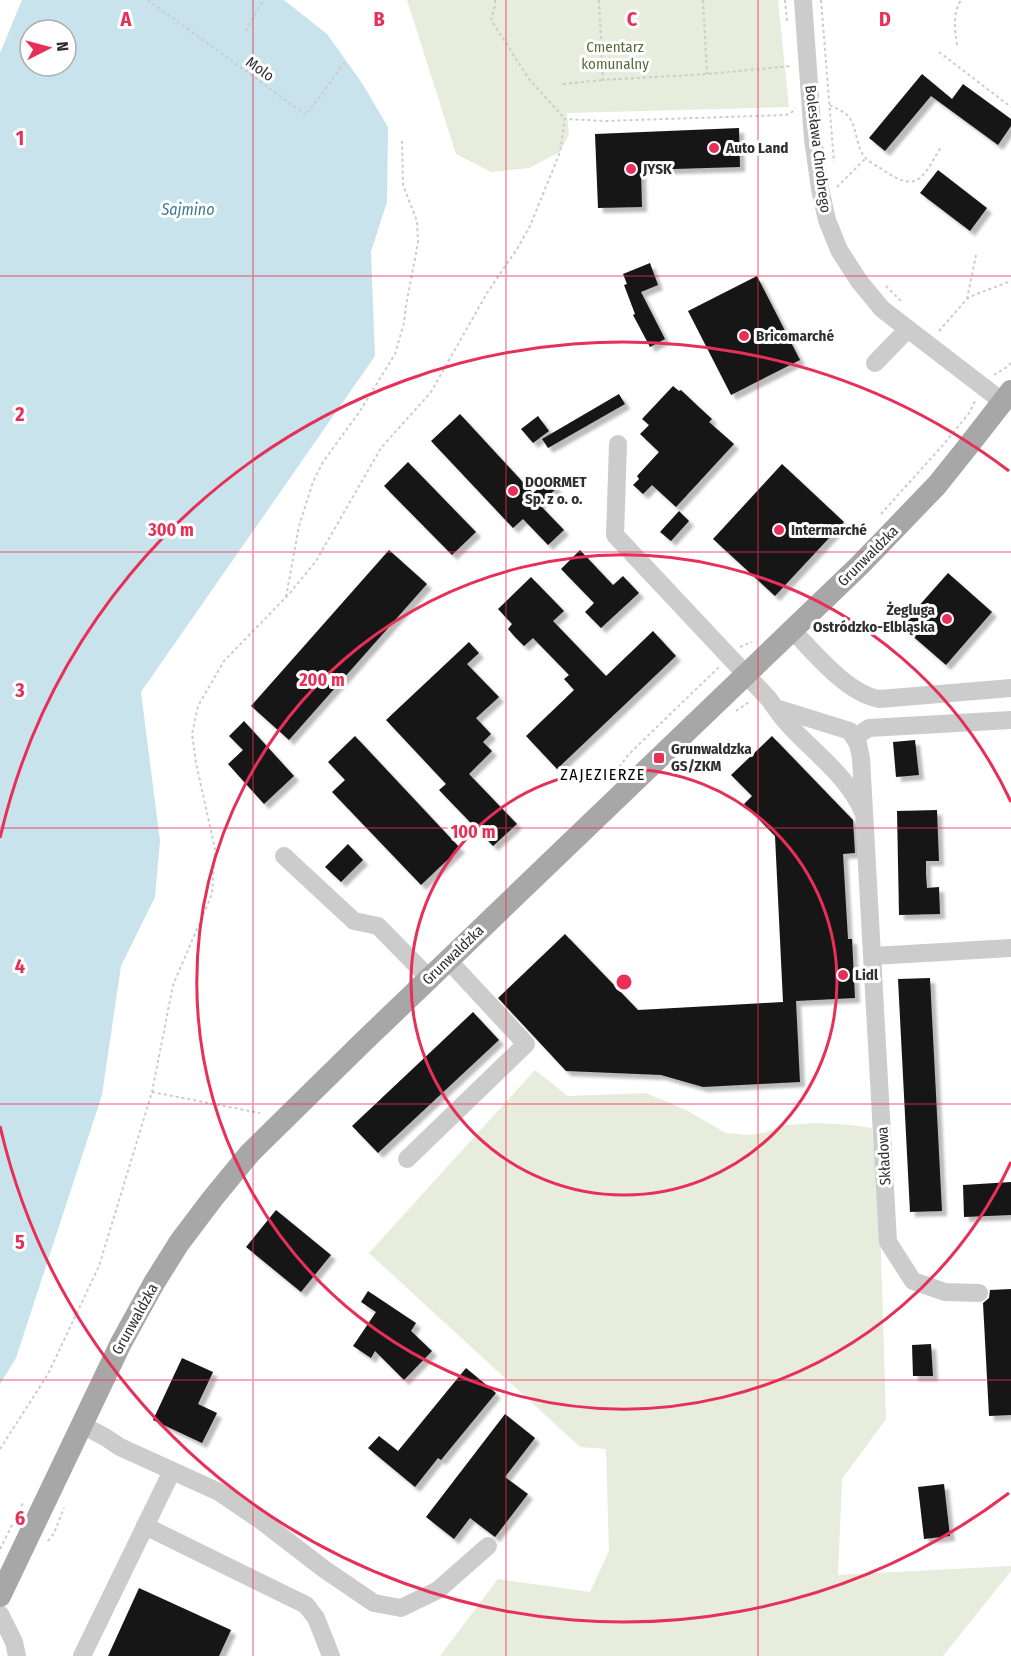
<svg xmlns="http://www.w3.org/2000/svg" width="1011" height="1656" viewBox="0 0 1011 1656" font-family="'Fira Sans Condensed',sans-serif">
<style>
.green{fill:#e7ecdc}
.water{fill:#c8e3ec;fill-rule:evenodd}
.building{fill:#161616;filter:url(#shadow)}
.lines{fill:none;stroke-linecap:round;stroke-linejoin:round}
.path{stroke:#ccc;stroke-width:2;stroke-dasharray:3 3;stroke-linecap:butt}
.minor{stroke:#ccc;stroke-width:18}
.major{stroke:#a7a7a7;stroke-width:22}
.grid{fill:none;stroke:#e72f58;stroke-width:1.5;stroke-opacity:0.55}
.ring{fill:none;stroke:#e72f58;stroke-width:3}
.poi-dot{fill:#e72f58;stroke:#fff;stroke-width:2}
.labels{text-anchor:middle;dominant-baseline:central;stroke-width:6;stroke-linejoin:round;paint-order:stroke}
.park-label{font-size:15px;fill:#586b3b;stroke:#fff}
.street-label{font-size:15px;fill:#2f2f2f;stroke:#fff}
.poi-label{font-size:15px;font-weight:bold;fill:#2f2f2f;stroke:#fff;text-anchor:start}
.water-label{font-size:16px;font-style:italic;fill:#3c7d92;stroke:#fff}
.neighbourhood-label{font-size:16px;letter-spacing:1.5px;fill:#000;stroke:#fff}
.grid-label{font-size:20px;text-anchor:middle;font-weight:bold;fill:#e72f58;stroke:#fff;stroke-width:6;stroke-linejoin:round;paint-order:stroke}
.centre{fill:#e72f58;stroke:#fff;stroke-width:3}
.ring-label{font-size:18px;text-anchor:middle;font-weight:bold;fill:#e72f58;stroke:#fff;stroke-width:6;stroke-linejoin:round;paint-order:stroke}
</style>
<defs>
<filter id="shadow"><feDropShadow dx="5" dy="5" stdDeviation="1.5" flood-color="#0004"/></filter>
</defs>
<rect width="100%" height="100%" fill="#fff"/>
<!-- green -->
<g class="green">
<path d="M407 0H778L789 107 567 113 569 135 560 152 529 168 491 172 456 154Z"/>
<path d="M535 1070 568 1096 646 1093 686 1110 726 1133 746 1135 763 1133 787 1125 815 1123 851 1125 872 1128 880 1222 886 1419 842 1479 838 1575 1011 1566V1571L943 1656H440L498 1579 590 1592 609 1551 606 1449 580 1447 369 1253Z"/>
</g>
<!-- water -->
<path class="water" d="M22 0H284L327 34 362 83 388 127 387 202 371 252 375 356 141 692 160 841 155 897 121 966 102 1095 16 1358 0 1384V53ZM30 30H66V66H30Z"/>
<!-- building -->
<g class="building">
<path d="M922 74 952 99 963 84 1011 119V126L998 145 931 96 885 151 869 138Z"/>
<path d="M739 128 740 167 641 170 642 207 598 208 595 134Z"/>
<path d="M938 170 987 208 970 231 920 193Z"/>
<path d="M650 263 658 285 641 292 665 339 650 347 633 315 635 314 624 285 627 284 623 274Z"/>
<path d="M757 276 800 360 731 395 688 311Z"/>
<path d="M673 386 679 391 681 390 700 408 712 419 709 422 734 444 676 507 652 485 643 494 633 485 639 479 637 476 659 452 640 434 649 425 642 419Z"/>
<path d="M619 394 625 404 548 448 542 439Z"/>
<path d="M460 414 533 493 549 479 557 488 539 504 564 530 548 545 523 519 513 528 431 441Z"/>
<path d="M538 416 549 431 533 443 521 429Z"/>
<path d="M408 462 476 532 452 555 384 486Z"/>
<path d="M782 464 844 522 775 596 713 539Z"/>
<path d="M679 511 689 521 671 541 660 532Z"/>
<path d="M389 550 427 584 289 740 251 706Z"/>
<path d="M580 550 613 585 623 576 639 593 601 628 585 612 594 603 561 569Z"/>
<path d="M948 573 992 612 946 665 901 626Z"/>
<path d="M531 577 564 611 553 621 606 676 653 631 676 656 557 769 526 736 574 690 564 679 569 675 533 638 524 646 514 636 508 629 512 624 498 609Z"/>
<path d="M469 642 479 653 467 664 499 697 476 718 491 734 483 742 492 751 469 774 517 824 493 846 439 790 446 784 386 720Z"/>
<path d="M244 721 294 776 264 804 228 764 243 750 229 736Z"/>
<path d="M355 736 460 848 421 885 332 792 345 780 328 762Z"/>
<path d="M772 736 853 820 855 853 843 854 848 939H852L855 998 796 1001 800 1082 703 1087 661 1075 566 1071 498 998 565 934 638 1010 783 1002 775 836 744 804 752 796 731 775Z"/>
<path d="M915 740 919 775 896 777 893 742Z"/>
<path d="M937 810 939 861H926V874L927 888 939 887 940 914 899 915 897 811Z"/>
<path d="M348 844 363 860 341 882 325 867Z"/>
<path d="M930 978 942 1211 910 1212 898 979Z"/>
<path d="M473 1012 499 1040 378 1153 352 1126Z"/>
<path d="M1011 1182V1215L964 1217 963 1185Z"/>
<path d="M276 1210 331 1255 301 1292 246 1247Z"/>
<path d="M1011 1289V1415L989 1416 983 1303 989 1298 990 1290Z"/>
<path d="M368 1291 416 1323 411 1331 432 1351 404 1380 375 1351 371 1358 353 1346 376 1312 361 1302Z"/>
<path d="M931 1344 933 1376H913L912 1345Z"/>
<path d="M182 1358 213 1372 198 1404 217 1413 202 1443 153 1420Z"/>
<path d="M466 1368 496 1393 441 1460 438 1458 415 1487 368 1448 379 1436 398 1451Z"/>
<path d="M505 1414 535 1438 505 1477 528 1494 495 1537 470 1518 454 1539 426 1517Z"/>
<path d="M944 1484 950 1536 924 1539 918 1487Z"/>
<path d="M139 1588 231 1630 219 1656H108Z"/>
</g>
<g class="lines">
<!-- path -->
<g class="path">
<path d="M148 0 306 115 346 61"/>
<path d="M495 0V6L491 20 529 79 565 119"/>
<path d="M599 0 603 80 707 74 791 66"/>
<path d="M703 0 707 74"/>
<path d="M785 0 787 21"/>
<path d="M821 0 834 162"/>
<path d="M246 31 263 0"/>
<path d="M957 45C955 29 952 15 961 0"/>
<path d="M939 52 1011 107"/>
<path d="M563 84 603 80"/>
<path d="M830 105C835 108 842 111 846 114 857 124 855 141 862 153 866 161 876 165 883 170 919 195 923 176 941 147"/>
<path d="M837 187 866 158"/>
<path d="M886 286 901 301"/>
<path d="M967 299 976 255"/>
<path d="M939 331 967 299 974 295 1011 281"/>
<path d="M994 375 1007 367 1011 363"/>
<path d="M881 514 943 445 970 412 975 401"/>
<path d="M286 597 299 526 313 482 323 462 360 411 395 354 404 323 406 305 418 243 417 221 403 185 402 141"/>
<path d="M740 647 752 642"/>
<path d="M736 711 749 702"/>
<path d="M616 772 628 755 719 667"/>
<path d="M152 1092 260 1113"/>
<path d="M0 1449 48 1374 99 1266 152 1092 173 985 212 894 215 849 196 763 192 734 198 706 224 661 289 594 316 561 381 448 431 392 487 293 517 249 530 226 560 152 565 119 605 121 786 115 792 112 795 108"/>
<path d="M48 1541 54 1533 64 1508"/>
<path d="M0 1549 23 1503"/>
</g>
<!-- minor -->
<g class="minor">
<path d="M803 0 813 139 820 189 827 220 839 250 859 281 882 309 1003 402"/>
<path d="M875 363 908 329"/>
<path d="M618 444 615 535 768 698C775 707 780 716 788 724 814 753 848 776 863 812"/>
<path d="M792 630C815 653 847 694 880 699L1011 688"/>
<path d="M776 708 850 731 858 744 861 758 888 1242 913 1281 945 1292 979 1293"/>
<path d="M855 737 869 728 1011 720"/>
<path d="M284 856 354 921 378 926 429 978"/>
<path d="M873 956 1011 948"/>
<path d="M407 1159 526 1044 448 960"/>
<path d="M82 1425 105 1437 120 1447 219 1492 263 1522 324 1569 374 1603 401 1608 438 1590 488 1546"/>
<path d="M145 1526 306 1605 316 1618 331 1656"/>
<path d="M0 1614 14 1642 17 1656"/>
<path d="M82 1656 172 1471"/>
</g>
<!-- major -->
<path class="major" d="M0 1596 121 1343 154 1283 179 1243 213 1198 250 1153 362 1043 860 565 937 485 969 445 1011 391"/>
</g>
<!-- grid -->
<path class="grid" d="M253 0V1656M506 0V1656M758 0V1656M0 276H1011M0 552H1011M0 828H1011M0 1104H1011M0 1380H1011"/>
<!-- distance rings -->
<g class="ring">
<circle cx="624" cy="982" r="213"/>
<path d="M1011 1162A427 427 0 1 1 1011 802"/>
<path d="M1009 1493A640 640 0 0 1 0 1126M0 838A640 640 0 0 1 1009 471"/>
</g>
<!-- markers -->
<g class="poi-dot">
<circle cx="714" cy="148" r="6"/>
<circle cx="631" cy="169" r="6"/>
<circle cx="744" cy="336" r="6"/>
<circle cx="513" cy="491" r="6"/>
<circle cx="779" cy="530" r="6"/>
<circle cx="947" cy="619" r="6"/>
<rect x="653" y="752" width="12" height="12" rx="3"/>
<circle cx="843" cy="975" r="6"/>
</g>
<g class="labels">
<!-- park labels -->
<g class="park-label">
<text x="615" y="47">Cmentarz<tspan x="615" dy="17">komunalny</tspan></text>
</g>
<!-- street labels -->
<g class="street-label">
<text transform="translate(260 69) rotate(36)">Molo</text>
<text transform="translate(818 149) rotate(83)">Bolesława Chrobrego</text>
<text transform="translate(868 556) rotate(-45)">Grunwaldzka</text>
<text transform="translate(453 955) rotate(-44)">Grunwaldzka</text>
<text transform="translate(884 1156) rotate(-93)">Składowa</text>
<text transform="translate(135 1319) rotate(-61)">Grunwaldzka</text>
</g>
<!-- poi labels -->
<g class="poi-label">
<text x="726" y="148">Auto Land</text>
<text x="643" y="169">JYSK</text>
<text x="756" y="336">Bricomarché</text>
<text x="525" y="482">DOORMET<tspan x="525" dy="17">Sp. z o. o.</tspan></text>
<text x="791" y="530">Intermarché</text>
<text x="935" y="610" text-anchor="end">Żegluga<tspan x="935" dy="17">Ostródzko-Elbląska</tspan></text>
<text x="671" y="749">Grunwaldzka<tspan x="671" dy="17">GS/ZKM</tspan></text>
<text x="855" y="975">Lidl</text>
</g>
<!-- water labels -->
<g class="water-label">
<text x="188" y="209">Sajmino</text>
</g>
<!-- neighbourhood labels -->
<g class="neighbourhood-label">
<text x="603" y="774">ZAJEZIERZE</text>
</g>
</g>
<g class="grid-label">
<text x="126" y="26">A</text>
<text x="379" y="26">B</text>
<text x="632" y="26">C</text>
<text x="885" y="26">D</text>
<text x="20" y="145">1</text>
<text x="20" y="421">2</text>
<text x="20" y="697">3</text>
<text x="20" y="973">4</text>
<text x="20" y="1249">5</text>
<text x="20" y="1525">6</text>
</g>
<circle cx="624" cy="982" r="9" class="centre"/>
<g class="ring-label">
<text x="171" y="536">300 m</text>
<text x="322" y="686">200 m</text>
<text x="473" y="838">100 m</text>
</g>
<!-- north arrow -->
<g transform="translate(48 48) rotate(84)"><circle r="28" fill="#ffffff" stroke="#acacac" stroke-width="1.5"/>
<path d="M0-4.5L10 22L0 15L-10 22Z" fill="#e72f58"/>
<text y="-9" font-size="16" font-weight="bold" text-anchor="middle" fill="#2f2f2f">N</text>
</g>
</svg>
